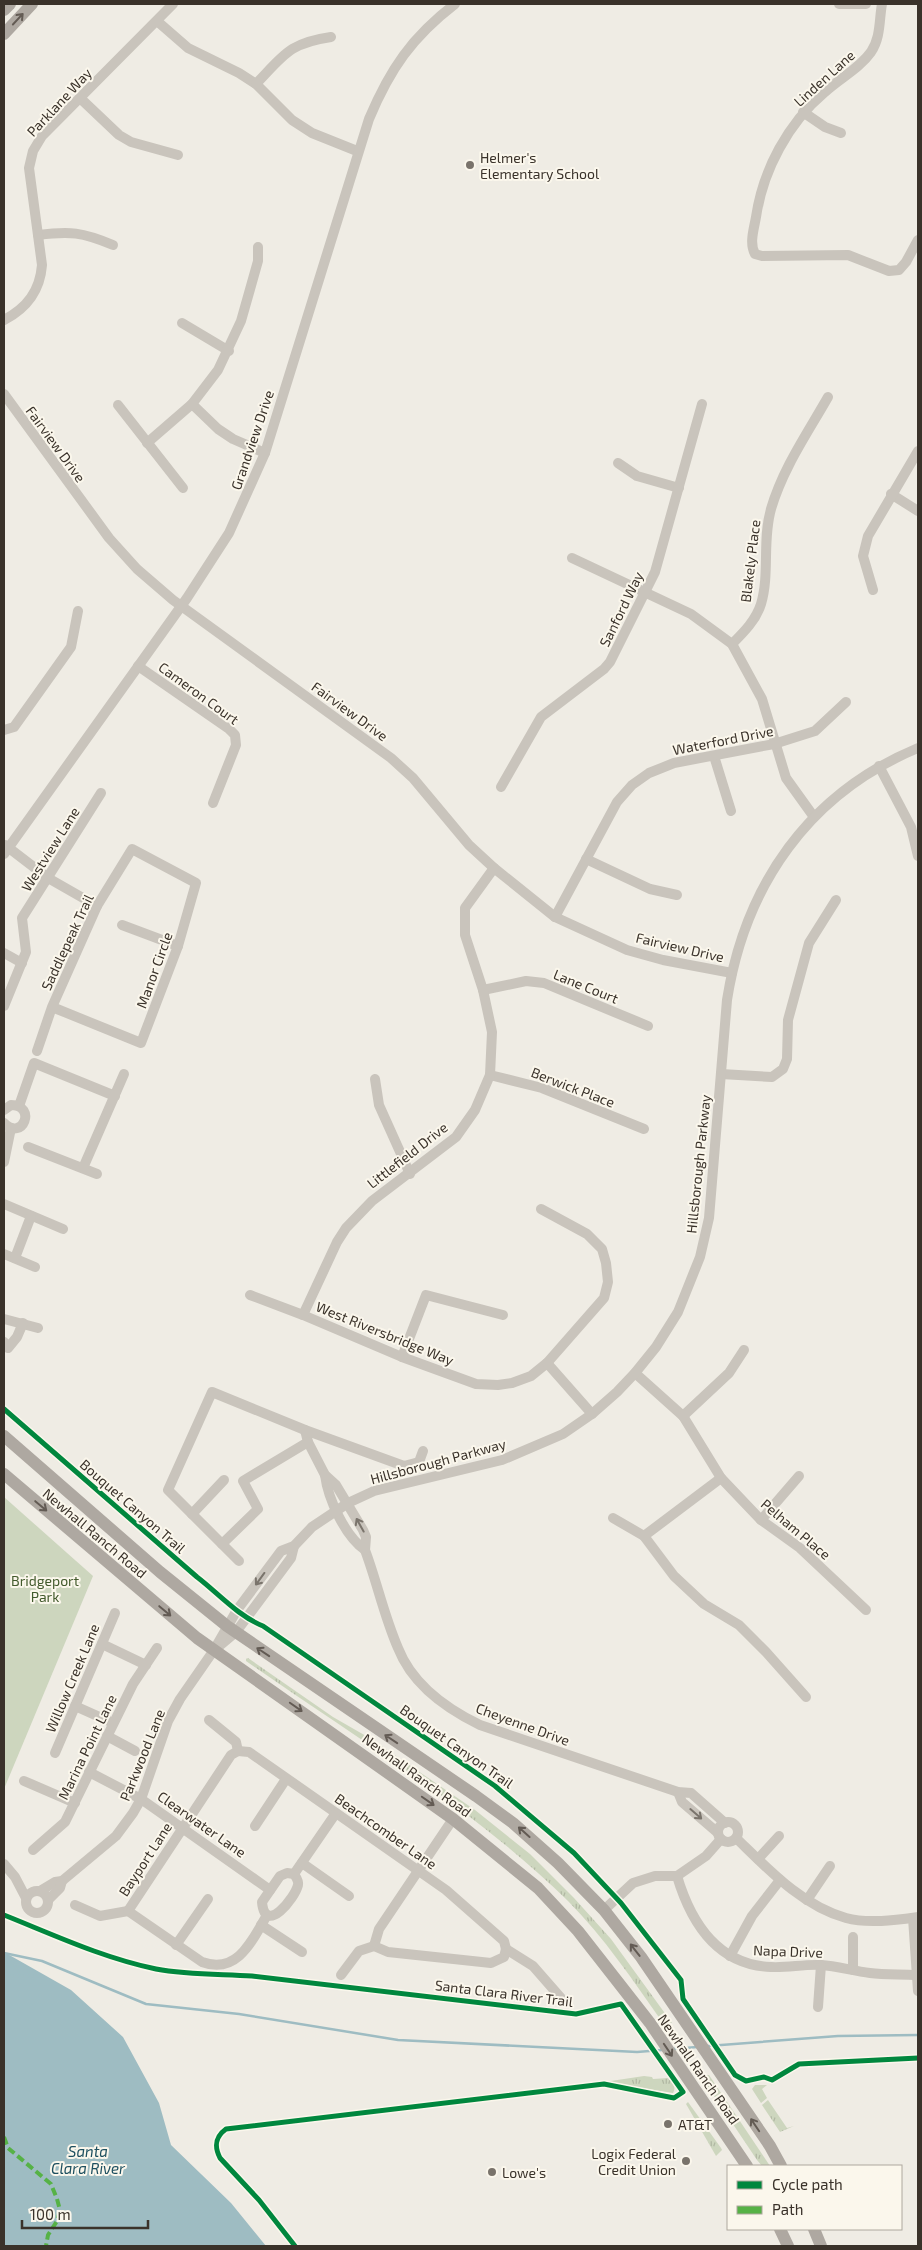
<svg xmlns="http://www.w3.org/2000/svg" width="922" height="2250" viewBox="0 0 922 2250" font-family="'Exo 2',sans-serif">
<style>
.grass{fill:url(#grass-tufts)}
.green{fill:#cdd6be}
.water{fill:#9ebcc2}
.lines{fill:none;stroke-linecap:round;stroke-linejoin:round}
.stream{stroke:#9ebcc2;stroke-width:2.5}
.minor{stroke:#c9c4bc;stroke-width:10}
.major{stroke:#aea8a1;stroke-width:12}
.quiet{stroke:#56b246;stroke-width:4;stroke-dasharray:8 4;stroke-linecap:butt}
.cycleway-casing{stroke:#fbf7ec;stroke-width:8}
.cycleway{stroke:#00873e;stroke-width:5}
.oneway{stroke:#635b54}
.oneway2{stroke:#7a746c}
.poi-dot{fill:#79736b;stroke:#fbf7ec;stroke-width:2}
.labels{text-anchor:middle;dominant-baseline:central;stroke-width:4;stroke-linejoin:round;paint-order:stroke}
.street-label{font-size:14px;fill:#3a322a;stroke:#fbf7ec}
.poi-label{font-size:14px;fill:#3a322a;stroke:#fbf7ec;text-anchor:start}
.park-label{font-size:14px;fill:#425a2c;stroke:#fbf7ec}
.water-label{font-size:15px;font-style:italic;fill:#1d4f5f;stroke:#fbf7ec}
</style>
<defs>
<pattern id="grass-tufts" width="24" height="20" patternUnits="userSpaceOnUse" patternTransform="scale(1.25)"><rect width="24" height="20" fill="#cdd6be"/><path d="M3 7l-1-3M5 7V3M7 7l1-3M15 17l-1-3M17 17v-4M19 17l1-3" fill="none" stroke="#b1b8a3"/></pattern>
</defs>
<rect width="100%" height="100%" fill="#efece4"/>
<!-- grass -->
<g class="grass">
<path d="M248 1658 333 1717 373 1740 421 1773 475 1810 530 1854 574 1898 611 1939 672 2023H663C634 1982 604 1937 568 1901 472 1807 356 1738 246 1661V1659Z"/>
<path d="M700 2075H709L770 2166H762L757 2160Z"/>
<path d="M644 2076 652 2077 653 2079 668 2078C672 2083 677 2087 673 2093L604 2082Z"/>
<path d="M755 2085H767L762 2089 767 2098 761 2103 752 2089Z"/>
<path d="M768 2100 787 2128 794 2126 780 2132 762 2105Z"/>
<path d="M688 2102 721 2148 722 2150 716 2156 686 2104Z"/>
</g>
<!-- green -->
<path class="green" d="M4 1497 93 1576 4 1789Z"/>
<!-- water -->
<path class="water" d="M4 1952 71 1990 123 2037 159 2103 171 2145 231 2203 266 2246H4Z"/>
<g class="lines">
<!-- stream -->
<g class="stream">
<path d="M4 1953 42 1961 146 2004 239 2014 398 2040 637 2052 662 2050"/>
<path d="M708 2046 838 2036 918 2035"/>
<path d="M673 2049 697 2047"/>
</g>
<!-- minor -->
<g class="minor">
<path d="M839 4H866"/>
<path d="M882 4C879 20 881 37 871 52 859 69 840 78 825 92 788 123 763 170 756 217 754 229 749 243 755 254L762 256 848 255 889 271 899 270 906 262 918 240"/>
<path d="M157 21 188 48 239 73 256 84 292 120 312 133 357 151"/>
<path d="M256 84C284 55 289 43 331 37"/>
<path d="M80 98 119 135 131 142 178 155"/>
<path d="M803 112 825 127 841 133"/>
<path d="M38 235C70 231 82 232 113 245"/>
<path d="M4 320C27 308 40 291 42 265L29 168 33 151 42 136 173 4"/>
<path d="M182 323 229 351"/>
<path d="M4 394 109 538 137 569 173 600 391 758 413 778 469 845 494 868 555 917 627 950 663 960 732 973"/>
<path d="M192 404 218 429 233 439 265 453"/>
<path d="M118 405 183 488"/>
<path d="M147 443 192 404 218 370 241 321 258 261V247"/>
<path d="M618 463 637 476 679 488"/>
<path d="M891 494 918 511"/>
<path d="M572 558 691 614 732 644 762 699 786 778 814 817"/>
<path d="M873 590 863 556 868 536 918 451"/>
<path d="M732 644C744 632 756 620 761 604 770 574 762 540 771 509 783 468 807 434 828 397"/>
<path d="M138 666 229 729 235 735 236 745 213 803"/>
<path d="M4 730 14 727 71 647 78 611"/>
<path d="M714 756 731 811"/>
<path d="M879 766 911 827 918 856"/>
<path d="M501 787 541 717 604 669 610 662 655 572 702 404"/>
<path d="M5 845 48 878 97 906"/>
<path d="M4 854 187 598 229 533 265 453 369 119C390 69 412 37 455 4"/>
<path d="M586 859 650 889 677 895"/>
<path d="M555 917 617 802 632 785 649 773 674 763 774 744 815 731 846 702"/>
<path d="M122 925 178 946"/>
<path d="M4 953 22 963"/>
<path d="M483 990 526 981 544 983 648 1026"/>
<path d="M4 1006 26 952 22 918 101 793"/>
<path d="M37 1051 52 1007 97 906 132 849 196 883 178 946 141 1043 52 1007"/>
<path d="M721 1074 772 1077 783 1069 787 1059 788 1020 809 943 836 900"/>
<path d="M490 1075 542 1088 644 1129"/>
<path d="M375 1079 379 1105 410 1174"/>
<path d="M19 1106 34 1063 115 1096"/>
<path d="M4 1110 11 1105C37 1105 23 1142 4 1123"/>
<path d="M28 1147 97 1174"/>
<path d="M4 1162 11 1128"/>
<path d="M83 1168 124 1074"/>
<path d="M4 1204 63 1229"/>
<path d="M4 1254 35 1267"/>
<path d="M15 1258 31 1216"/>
<path d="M250 1295 303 1315 402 1357 476 1384 498 1385 512 1383 531 1376 547 1363 604 1298 608 1282 606 1263 602 1249 587 1234 541 1209"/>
<path d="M303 1315 337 1242 346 1228 372 1201 456 1137 475 1110 490 1075 492 1032 483 990 465 935V908L494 868"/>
<path d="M4 1319 38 1328"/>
<path d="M4 1342 8 1348 17 1337 23 1323"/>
<path d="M402 1357 426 1295 503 1315"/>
<path d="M547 1363 592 1414"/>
<path d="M635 1373 683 1416 721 1478 761 1520 800 1548 866 1610"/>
<path d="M683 1416 729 1373 744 1350"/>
<path d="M305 1430 308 1442 325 1475 336 1485 363 1530 366 1537 365 1550C377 1582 384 1616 398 1648 412 1684 447 1709 480 1725L678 1792 691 1793 725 1823"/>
<path d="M325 1475C328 1499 345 1536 365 1550"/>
<path d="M192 1514 224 1480"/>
<path d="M613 1518 644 1536 674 1576 704 1604 739 1625 766 1652 806 1697"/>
<path d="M761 1520 799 1476"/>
<path d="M644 1536 721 1478"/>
<path d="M222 1544 258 1509 243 1481 308 1442"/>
<path d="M239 1561 168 1490 212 1392 305 1430 404 1466 419 1462 423 1451"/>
<path d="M102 1644 146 1665"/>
<path d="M217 1648 236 1632 291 1558 294 1546"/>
<path d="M75 1706 113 1723"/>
<path d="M209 1720 236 1742 238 1751"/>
<path d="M107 1736 135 1751"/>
<path d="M238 1751 249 1752 446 1890 504 1941 506 1949"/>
<path d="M55 1753 115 1613"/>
<path d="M89 1772 141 1799 270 1890"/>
<path d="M24 1781 75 1803"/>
<path d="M678 1792 682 1802 718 1833"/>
<circle cx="728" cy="1832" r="10"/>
<path d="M255 1826 286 1779"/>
<path d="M736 1838C767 1868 802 1906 846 1918 868 1924 896 1920 918 1917"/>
<path d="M33 1850 65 1822 133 1684 157 1648"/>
<path d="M758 1859 779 1836"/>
<path d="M302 1863 349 1896"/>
<path d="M4 1864 15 1877 26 1898"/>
<path d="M287 1873 294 1874C296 1877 299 1881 298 1885 295 1898 265 1936 262 1902L280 1876Z"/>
<path d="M294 1874 336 1813"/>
<path d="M677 1876C691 1923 717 1965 771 1967 787 1968 804 1964 821 1965 837 1966 853 1971 870 1973 885 1975 901 1974 916 1975"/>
<circle cx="37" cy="1902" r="11"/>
<path d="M40 1891 55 1882 62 1881 116 1836 133 1813 141 1799 168 1721 180 1699 214 1650 237 1610 281 1551 294 1546 312 1527 348 1503 374 1491 502 1460 563 1434 592 1414 617 1392 635 1373 656 1347 678 1312 700 1257 709 1218 727 1000C745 885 809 793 918 748"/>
<path d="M48 1900 60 1888 62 1881"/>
<path d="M807 1900 830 1866"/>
<path d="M75 1905 100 1916 128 1911"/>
<path d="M604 1910 633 1883 655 1876H677L706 1856 721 1839"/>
<path d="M128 1911 231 1755 238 1751"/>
<path d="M128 1911 202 1962C237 1975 252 1941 267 1915"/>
<path d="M913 1918 918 1991"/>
<path d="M261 1925 302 1952"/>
<path d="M176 1945 208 1899"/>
<path d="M374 1946 379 1929 453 1819"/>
<path d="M374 1946 388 1952 491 1963 504 1957 506 1949"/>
<path d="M506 1949 533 1966 561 1998"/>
<path d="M730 1956 752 1916 780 1880"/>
<path d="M853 1970V1937"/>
<path d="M341 1975 359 1951 374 1946"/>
<path d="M818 2007 821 1965"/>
</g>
<!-- major -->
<g class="major">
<path d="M4 10 10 4"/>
<path d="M4 34 32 4"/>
<path d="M4 1436 160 1572 227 1626 476 1796 513 1823 558 1863 604 1910 641 1957 770 2146 781 2166"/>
<path d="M4 1474 197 1638 453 1819 538 1888 578 1931 650 2023 747 2166"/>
<path d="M780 2229 788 2246"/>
<path d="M814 2229 821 2246"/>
</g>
<!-- quiet -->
<path class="quiet" d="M4 2137 8 2148 51 2184 57 2199 60 2210 57 2221 48 2235 46 2246"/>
<defs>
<g id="cycleway">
<path d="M4 1409 197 1577C218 1593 238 1616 263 1626L495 1786 574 1853 621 1903 681 1980 683 1999 735 2075 746 2081 764 2077 772 2080 799 2064 918 2058"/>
<path d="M4 1915C54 1935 103 1958 156 1969 188 1975 220 1974 252 1976L576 2014 621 2004 683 2092 674 2098 604 2084 226 2129C215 2137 214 2146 220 2158L259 2200 295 2246"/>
</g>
</defs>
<!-- cycleway casing -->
<use href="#cycleway" class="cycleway-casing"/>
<!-- cycleway -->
<use href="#cycleway" class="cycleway"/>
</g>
<!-- one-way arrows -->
<defs><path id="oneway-shaft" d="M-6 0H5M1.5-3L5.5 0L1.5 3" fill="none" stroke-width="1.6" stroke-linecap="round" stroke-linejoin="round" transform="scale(1.25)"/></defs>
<g class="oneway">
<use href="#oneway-shaft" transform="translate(18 19) rotate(-47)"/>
<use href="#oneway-shaft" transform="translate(41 1506) rotate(40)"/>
<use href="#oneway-shaft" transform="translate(165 1611) rotate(40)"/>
<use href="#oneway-shaft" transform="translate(263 1652) rotate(-146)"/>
<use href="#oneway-shaft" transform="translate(296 1707) rotate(35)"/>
<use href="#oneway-shaft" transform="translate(391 1739) rotate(-146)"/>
<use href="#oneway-shaft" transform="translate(428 1801) rotate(35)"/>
<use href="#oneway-shaft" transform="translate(524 1832) rotate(-138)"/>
<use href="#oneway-shaft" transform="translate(635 1950) rotate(-128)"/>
<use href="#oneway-shaft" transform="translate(668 2050) rotate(56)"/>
<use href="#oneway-shaft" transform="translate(755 2125) rotate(-124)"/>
</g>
<g class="oneway2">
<use href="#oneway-shaft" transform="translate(360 1525) rotate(-119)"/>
<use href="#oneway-shaft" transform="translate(260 1579) rotate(126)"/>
<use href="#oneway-shaft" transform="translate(696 1814) rotate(41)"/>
</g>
<!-- markers -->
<g class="poi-dot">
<circle cx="470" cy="165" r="5"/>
<circle cx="668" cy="2124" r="5"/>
<circle cx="686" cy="2161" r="5"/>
<circle cx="492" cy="2172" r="5"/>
</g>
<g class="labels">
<!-- street labels -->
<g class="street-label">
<text transform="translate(824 78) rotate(-42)">Linden Lane</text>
<text transform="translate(59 102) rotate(-47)">Parklane Way</text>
<text transform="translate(252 440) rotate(-71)">Grandview Drive</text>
<text transform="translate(56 444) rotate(54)">Fairview Drive</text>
<text transform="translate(750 561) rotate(-83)">Blakely Place</text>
<text transform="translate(621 609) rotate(-64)">Sanford Way</text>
<text transform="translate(199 693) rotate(36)">Cameron Court</text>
<text transform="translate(350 711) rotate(36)">Fairview Drive</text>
<text transform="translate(723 740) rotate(-11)">Waterford Drive</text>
<text transform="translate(50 849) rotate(-58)">Westview Lane</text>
<text transform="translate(67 942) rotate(-65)">Saddlepeak Trail</text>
<text transform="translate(680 947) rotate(13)">Fairview Drive</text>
<text transform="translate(154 970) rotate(-70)">Manor Circle</text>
<text transform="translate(586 986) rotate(22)">Lane Court</text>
<text transform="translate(573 1087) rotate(21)">Berwick Place</text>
<text transform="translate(407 1155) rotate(-38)">Littlefield Drive</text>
<text transform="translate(698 1164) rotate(-84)">Hillsborough Parkway</text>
<text transform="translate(385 1333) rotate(22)">West Riversbridge Way</text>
<text transform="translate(438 1461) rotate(-15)">Hillsborough Parkway</text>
<text transform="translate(133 1506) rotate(41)">Bouquet Canyon Trail</text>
<text transform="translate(796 1529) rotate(40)">Pelham Place</text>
<text transform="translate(95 1533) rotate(40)">Newhall Ranch Road</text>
<text transform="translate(72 1678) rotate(-67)">Willow Creek Lane</text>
<text transform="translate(523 1724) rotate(20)">Cheyenne Drive</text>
<text transform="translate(457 1746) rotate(35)">Bouquet Canyon Trail</text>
<text transform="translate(87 1747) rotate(-64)">Marina Point Lane</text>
<text transform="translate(142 1755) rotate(-68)">Parkwood Lane</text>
<text transform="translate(417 1775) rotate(36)">Newhall Ranch Road</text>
<text transform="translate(202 1824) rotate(35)">Clearwater Lane</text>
<text transform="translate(386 1831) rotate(35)">Beachcomber Lane</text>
<text transform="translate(145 1859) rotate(-57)">Bayport Lane</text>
<text transform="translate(788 1951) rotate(2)">Napa Drive</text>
<text transform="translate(504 1993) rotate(7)">Santa Clara River Trail</text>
<text transform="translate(699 2069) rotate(55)">Newhall Ranch Road</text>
</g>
<!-- poi labels -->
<g class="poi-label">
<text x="480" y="157">Helmer's<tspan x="480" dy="16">Elementary School</tspan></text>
<text x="678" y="2124">AT&amp;T</text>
<text x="676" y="2153" text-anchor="end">Logix Federal<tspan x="676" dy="16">Credit Union</tspan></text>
<text x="502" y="2172">Lowe's</text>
</g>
<!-- park labels -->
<g class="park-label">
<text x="45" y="1580">Bridgeport<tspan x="45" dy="16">Park</tspan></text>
</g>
<!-- water labels -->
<g class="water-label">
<text x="88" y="2151">Santa<tspan x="88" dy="17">Clara River</tspan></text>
</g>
</g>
<!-- border -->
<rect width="922" height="2250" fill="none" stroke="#3a322a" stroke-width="10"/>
<!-- legend -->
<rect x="727" y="2165" width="175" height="65" fill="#fbf7ec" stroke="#aea89e"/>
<rect x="737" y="2181" width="25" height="8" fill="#00873e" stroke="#aea89e"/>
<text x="772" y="2190" font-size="15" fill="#3a322a">Cycle path</text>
<rect x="737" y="2206" width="25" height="8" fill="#56b246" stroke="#aea89e"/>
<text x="772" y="2215" font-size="15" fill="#3a322a">Path</text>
<!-- scale -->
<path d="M22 2220v8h126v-8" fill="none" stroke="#3a322a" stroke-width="2.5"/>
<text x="30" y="2220" font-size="15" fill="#3a322a" stroke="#fbf7ec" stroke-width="4" paint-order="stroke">100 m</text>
</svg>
